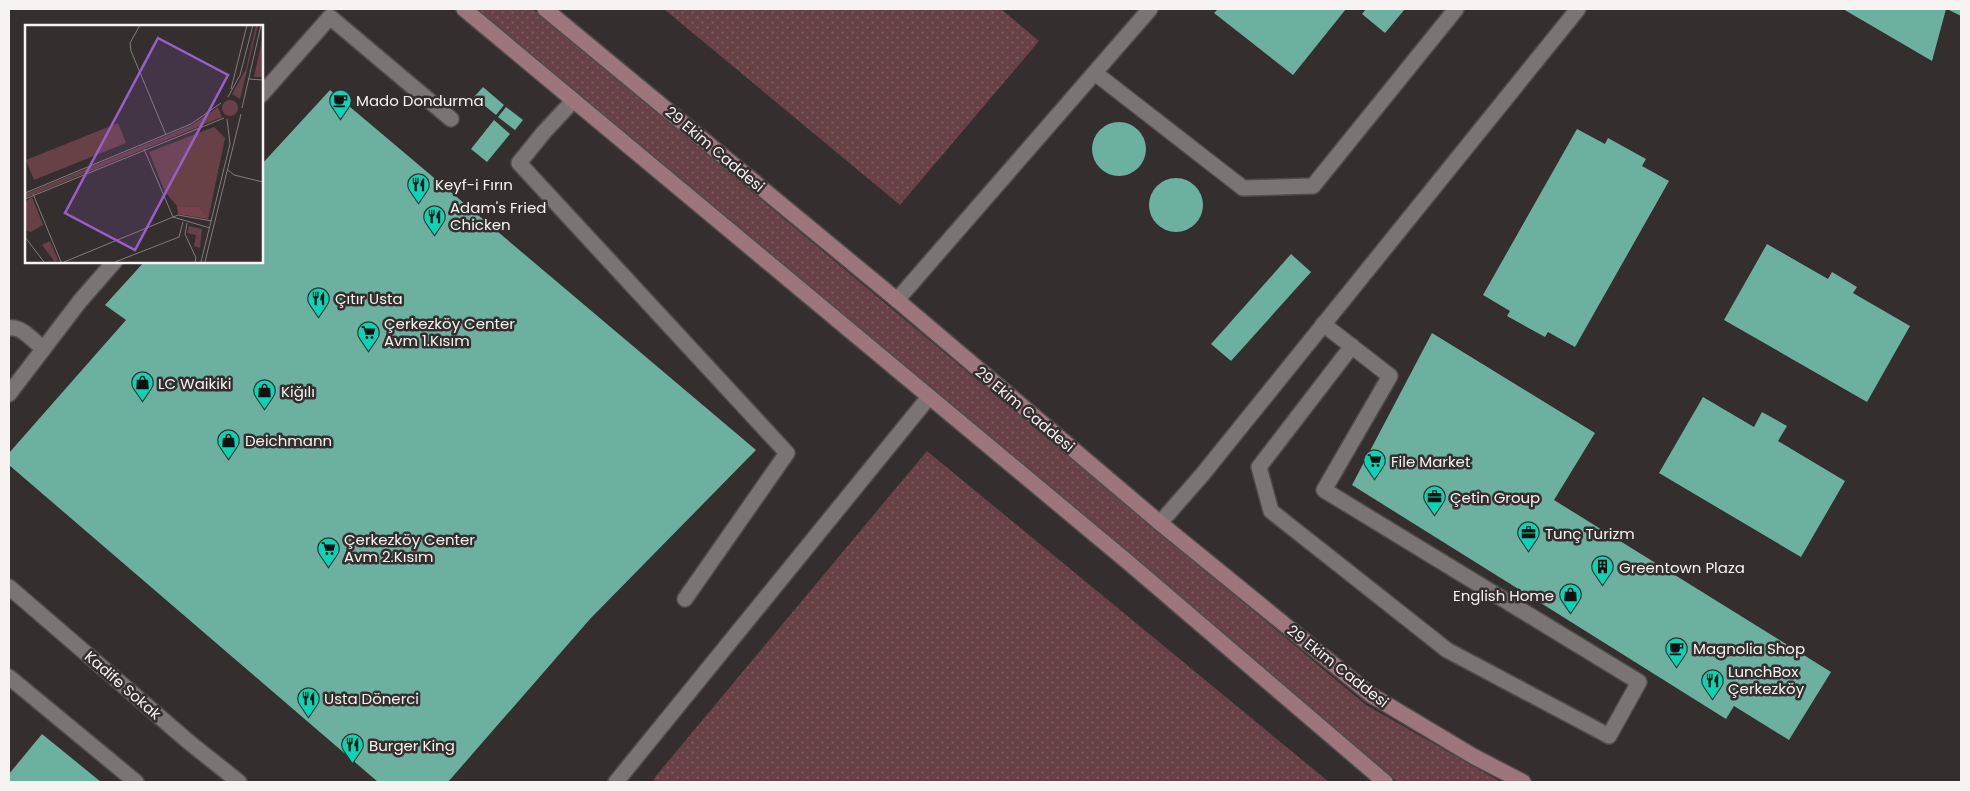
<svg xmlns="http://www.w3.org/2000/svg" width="1970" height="791" viewBox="0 0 1970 791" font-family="Poppins,sans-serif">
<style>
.grass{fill:url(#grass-dots)}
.building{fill:#6cb0a0}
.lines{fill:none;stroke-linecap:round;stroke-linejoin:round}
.lane-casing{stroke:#504b4b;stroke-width:18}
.street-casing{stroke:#504b4b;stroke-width:18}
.secondary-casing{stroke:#504b4b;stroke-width:18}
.lane{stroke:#7b7474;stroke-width:15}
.street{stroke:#7b7474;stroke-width:15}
.secondary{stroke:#9d767c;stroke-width:15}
.labels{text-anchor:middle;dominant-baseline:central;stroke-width:5;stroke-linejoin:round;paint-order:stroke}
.poi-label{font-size:15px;fill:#f7f3f3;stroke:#342e2e;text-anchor:start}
.street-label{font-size:15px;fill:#f7f3f3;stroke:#342e2e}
.inset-road{fill:none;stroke:#827d7d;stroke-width:1}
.view{fill:#9a5ecc;fill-opacity:0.15;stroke:#9a5ecc;stroke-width:2.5}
.inset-edge{fill:none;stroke:#f7f3f3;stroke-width:2.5}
</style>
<defs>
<pattern id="grass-dots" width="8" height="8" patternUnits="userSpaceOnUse" patternTransform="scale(1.25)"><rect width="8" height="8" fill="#674146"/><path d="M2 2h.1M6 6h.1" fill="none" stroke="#7e5d61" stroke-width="1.8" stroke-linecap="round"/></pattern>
</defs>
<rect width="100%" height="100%" fill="#342e2e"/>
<!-- grass -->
<g class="grass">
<path d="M477 9H533L1366 705 1501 782H1397L784 265Z"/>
<path d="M664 9H1001L1039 41 900 205Z"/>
<path d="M927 451 1329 782H653L655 777Z"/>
</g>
<!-- building -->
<g class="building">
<path d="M1218 9H1346L1293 75 1214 13Z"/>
<path d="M1366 9H1405L1385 33 1362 14Z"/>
<path d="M1843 9H1946L1932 61Z"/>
<path d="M1947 9H1961V16Z"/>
<path d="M483 87 504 105 496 115 474 97Z"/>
<path d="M330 90 756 450 590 619 448 782H378L9 465V453L126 320 105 305 145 261H261V165Z"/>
<path d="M506 107 523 120 515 130 498 117Z"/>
<path d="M494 120 510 134 487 162 471 149Z"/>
<circle cx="1119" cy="149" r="27"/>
<path d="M1577 129 1605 144 1608 138 1646 159 1642 166 1669 181 1575 347 1548 332 1545 337 1507 316 1510 311 1483 295Z"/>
<circle cx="1176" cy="205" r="27"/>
<path d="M1767 244 1828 279 1832 272 1857 287 1853 293 1910 326 1867 402 1724 320Z"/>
<path d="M1291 254 1311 272 1231 361 1211 344Z"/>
<path d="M1432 333 1595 433 1554 500 1831 672 1789 740 1734 706 1726 719 1352 485Z"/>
<path d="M1703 397 1754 427 1762 412 1787 426 1778 441 1845 481 1801 557 1659 473Z"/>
<path d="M42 734 101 782H9V774Z"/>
</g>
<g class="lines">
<defs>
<g id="lane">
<path d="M1095 73 1243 188 1313 186 1456 9"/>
<path d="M261 95 330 17 451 119"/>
<path d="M573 101 544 132 519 163 787 453 685 599"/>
<path d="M897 300 1150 9"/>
<path d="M1323 324 1390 376 1324 490 1639 682 1609 736 1447 650 1271 511 1259 467 1352 346"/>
<path d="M9 328C22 326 34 341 43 349"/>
<path d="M9 394 80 301 115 261"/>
<path d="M9 677 136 782"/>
</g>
<g id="street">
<path d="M1160 523 1202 475 1578 9"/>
<path d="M9 587 190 743 239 782"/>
<path d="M616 782 929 397"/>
</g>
<g id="secondary">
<path d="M464 9 1129 563 1385 782"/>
<path d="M545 9 897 300 1160 523 1371 695 1473 756 1523 782"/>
</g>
</defs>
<!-- lane casing -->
<use href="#lane" class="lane-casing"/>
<!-- street casing -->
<use href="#street" class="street-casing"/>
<!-- secondary casing -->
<use href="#secondary" class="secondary-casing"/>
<!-- lane -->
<use href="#lane" class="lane"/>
<!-- street -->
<use href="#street" class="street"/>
<!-- secondary -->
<use href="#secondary" class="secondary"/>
</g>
<!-- icons -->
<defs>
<symbol id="cafe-pin" viewBox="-11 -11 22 30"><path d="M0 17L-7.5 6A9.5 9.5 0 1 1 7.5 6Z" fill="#09d5b5" stroke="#342e2e"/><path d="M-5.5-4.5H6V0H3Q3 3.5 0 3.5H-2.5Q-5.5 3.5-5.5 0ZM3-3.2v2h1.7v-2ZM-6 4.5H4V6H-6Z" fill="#111"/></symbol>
<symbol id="restaurant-pin" viewBox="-11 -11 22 30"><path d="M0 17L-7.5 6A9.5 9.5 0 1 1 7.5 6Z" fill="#09d5b5" stroke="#342e2e"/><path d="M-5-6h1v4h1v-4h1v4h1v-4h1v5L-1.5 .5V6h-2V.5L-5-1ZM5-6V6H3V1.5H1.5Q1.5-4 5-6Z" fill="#111"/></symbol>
<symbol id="supermarket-pin" viewBox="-11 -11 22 30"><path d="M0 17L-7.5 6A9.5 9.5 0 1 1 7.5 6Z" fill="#09d5b5" stroke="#342e2e"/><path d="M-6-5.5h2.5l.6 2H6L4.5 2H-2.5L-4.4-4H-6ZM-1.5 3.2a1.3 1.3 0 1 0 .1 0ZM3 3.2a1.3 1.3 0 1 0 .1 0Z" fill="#111"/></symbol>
<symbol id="shop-pin" viewBox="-11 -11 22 30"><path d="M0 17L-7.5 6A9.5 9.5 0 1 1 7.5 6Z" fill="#09d5b5" stroke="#342e2e"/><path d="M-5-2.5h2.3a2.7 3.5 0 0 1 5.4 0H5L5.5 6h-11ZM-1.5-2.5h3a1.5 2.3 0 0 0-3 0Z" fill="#111"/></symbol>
<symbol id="office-pin" viewBox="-11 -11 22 30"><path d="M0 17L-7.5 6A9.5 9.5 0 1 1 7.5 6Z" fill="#09d5b5" stroke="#342e2e"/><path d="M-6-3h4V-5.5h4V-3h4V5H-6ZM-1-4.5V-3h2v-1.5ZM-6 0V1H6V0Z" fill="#111"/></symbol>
<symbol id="building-pin" viewBox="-11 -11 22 30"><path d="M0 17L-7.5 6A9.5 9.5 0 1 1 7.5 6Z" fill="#09d5b5" stroke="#342e2e"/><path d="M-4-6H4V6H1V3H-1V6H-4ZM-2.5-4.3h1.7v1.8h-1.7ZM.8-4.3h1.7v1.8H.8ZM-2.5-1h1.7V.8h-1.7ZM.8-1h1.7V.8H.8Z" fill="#111"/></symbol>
</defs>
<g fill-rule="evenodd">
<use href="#cafe-pin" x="328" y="88" width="25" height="34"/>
<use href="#restaurant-pin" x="406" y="172" width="25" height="34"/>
<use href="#restaurant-pin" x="422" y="204" width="25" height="34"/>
<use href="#restaurant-pin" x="306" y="286" width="25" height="34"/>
<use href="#supermarket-pin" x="356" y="320" width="25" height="34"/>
<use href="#shop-pin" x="130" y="370" width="25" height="34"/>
<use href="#shop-pin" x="252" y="378" width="25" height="34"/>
<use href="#shop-pin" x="216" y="428" width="25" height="34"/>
<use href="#supermarket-pin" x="1362" y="448" width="25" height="34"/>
<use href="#office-pin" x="1422" y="484" width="25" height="34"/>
<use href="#office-pin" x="1516" y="520" width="25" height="34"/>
<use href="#supermarket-pin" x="316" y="536" width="25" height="34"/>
<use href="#building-pin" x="1590" y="554" width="25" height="34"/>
<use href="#shop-pin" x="1558" y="582" width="25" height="34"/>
<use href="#cafe-pin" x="1664" y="636" width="25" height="34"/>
<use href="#restaurant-pin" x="1700" y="668" width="25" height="34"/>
<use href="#restaurant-pin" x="296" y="686" width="25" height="34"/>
<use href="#restaurant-pin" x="340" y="732" width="25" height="34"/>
</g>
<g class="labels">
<!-- poi labels -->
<g class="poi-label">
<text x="356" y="100">Mado Dondurma</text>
<text x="435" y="184">Keyf-i Fırın</text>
<text x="450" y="207">Adam's Fried<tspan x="450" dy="17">Chicken</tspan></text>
<text x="335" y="298">Çıtır Usta</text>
<text x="384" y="323">Çerkezköy Center<tspan x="384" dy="17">Avm 1.Kısım</tspan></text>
<text x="158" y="383">LC Waikiki</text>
<text x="281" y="391">Kiğılı</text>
<text x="245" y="440">Deichmann</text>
<text x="1391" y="461">File Market</text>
<text x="1450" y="497">Çetin Group</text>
<text x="1545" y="533">Tunç Turizm</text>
<text x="344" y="539">Çerkezköy Center<tspan x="344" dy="17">Avm 2.Kısım</tspan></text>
<text x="1619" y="567">Greentown Plaza</text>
<text x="1554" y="595" text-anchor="end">English Home</text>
<text x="1693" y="648">Magnolia Shop</text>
<text x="1728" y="671">LunchBox<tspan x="1728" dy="17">Çerkezköy</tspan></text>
<text x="324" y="698">Usta Dönerci</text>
<text x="369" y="745">Burger King</text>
</g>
<!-- street labels -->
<g class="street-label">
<text transform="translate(715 149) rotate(40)">29 Ekim Caddesi</text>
<text transform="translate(1025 409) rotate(40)">29 Ekim Caddesi</text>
<text transform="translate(1338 666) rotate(38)">29 Ekim Caddesi</text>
<text transform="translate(123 685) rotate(41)">Kadife Sokak</text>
</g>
</g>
<!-- overview -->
<g transform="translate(25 25)">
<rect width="238" height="238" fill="#342e2e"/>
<path d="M231 0H233L215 74 207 69 221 44ZM237 15V52H230L229 51ZM197 83a8 8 0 1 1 16 0a8 8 0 1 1-16 0ZM193 82 197 92 0 173V169L167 100ZM93 98 101 118 9 155 1 135ZM189 102 200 113 183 195 174 182 152 181 140 167 124 127ZM7 172 18 200 6 207 0 205V177ZM25 216 33 235 30 237 17 220Z" fill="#674146"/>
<path d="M152 181 174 182 183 194 153 189Z" fill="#77424a"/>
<path d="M164 201 177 204 175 223 169 221 171 210 162 208Z" fill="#674146"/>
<path class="inset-road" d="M115 0 105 18 106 26 141 110M223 54 238 55M206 64 222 0M203 72 215 50 228 0M217 83 236 0M119 124 148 192 185 203M203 145 209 150 238 157M0 168 166 99 196 78M8 169 36 237M0 174 199 93M162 198 160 209 171 233 170 237M0 212 19 237M39 237 153 190 187 196M90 237 154 212 158 197M176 237 205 119 202 94M180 237 216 89"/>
<path class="view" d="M133 13 203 50 110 225 40 188Z"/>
<rect width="238" height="238" class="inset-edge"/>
</g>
<!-- border -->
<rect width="1970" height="791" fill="none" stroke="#f7f3f3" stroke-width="20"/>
</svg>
